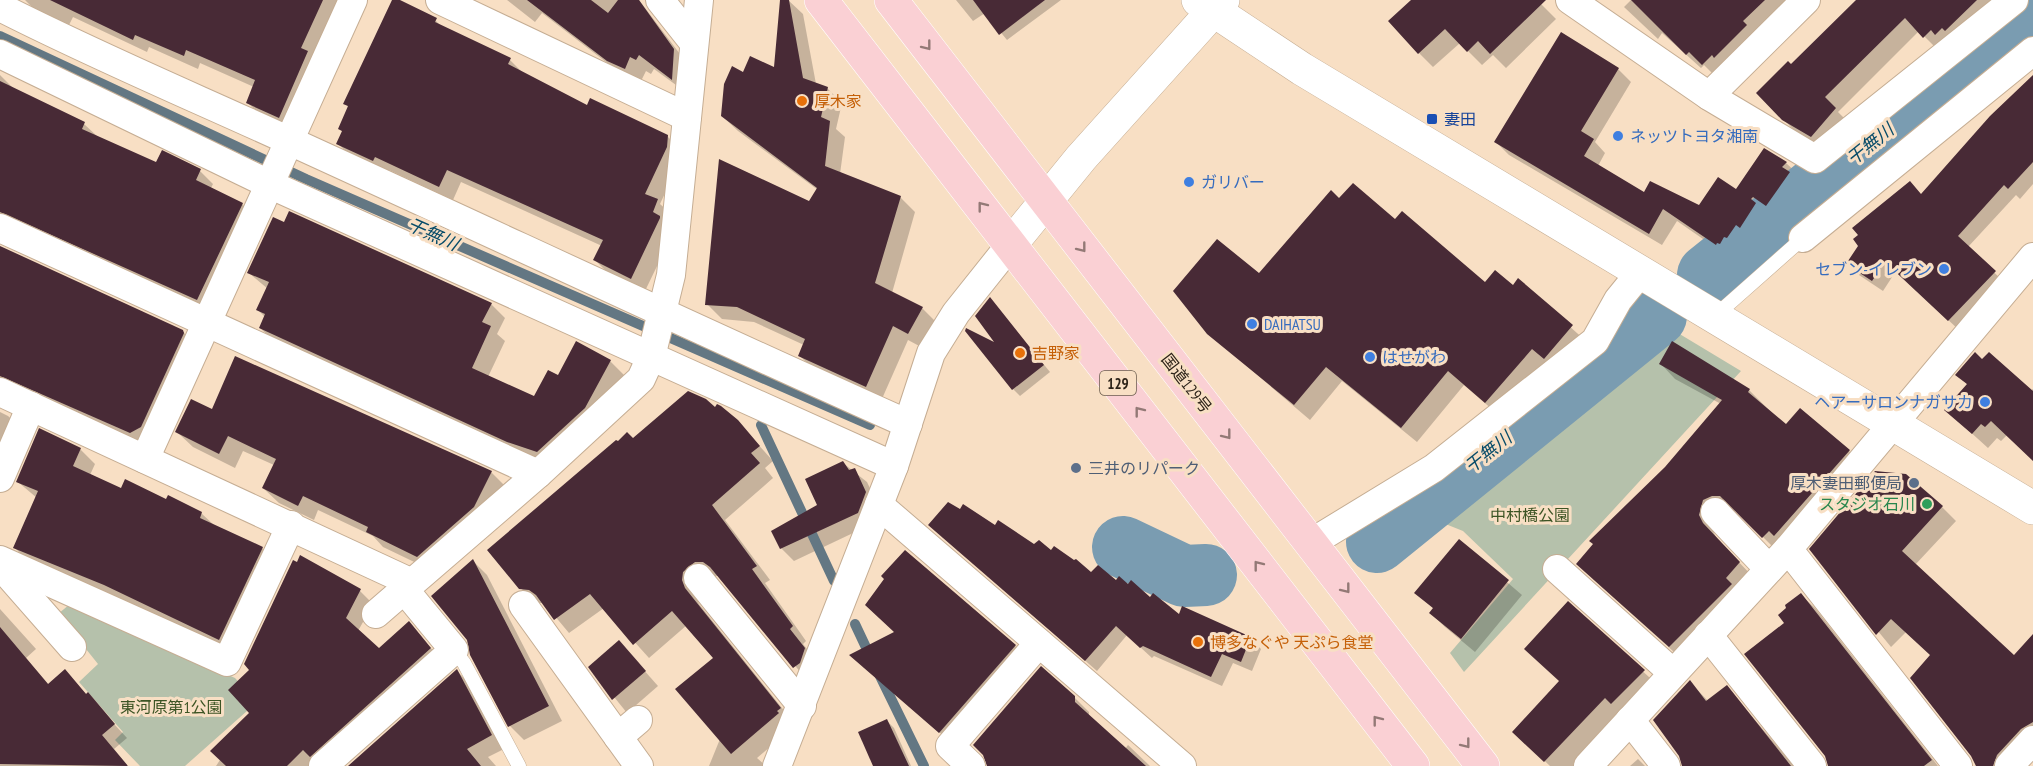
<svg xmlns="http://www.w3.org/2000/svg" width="2033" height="766" viewBox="0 0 2033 766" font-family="'PT Sans Narrow','Noto Sans JP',sans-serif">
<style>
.green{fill:#b5c1ab}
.shadow{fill:#0003}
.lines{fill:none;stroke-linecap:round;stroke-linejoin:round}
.stream{stroke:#637783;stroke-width:10}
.river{stroke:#7a9cb1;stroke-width:62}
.building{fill:#482a36}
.service-casing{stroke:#c5ad93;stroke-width:15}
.minor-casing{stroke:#c5ad93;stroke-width:30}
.tertiary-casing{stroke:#c5ad93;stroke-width:34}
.trunk-casing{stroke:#fff;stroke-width:34}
.service{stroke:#fff;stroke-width:14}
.minor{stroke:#fff;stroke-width:28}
.tertiary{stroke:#fff;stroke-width:33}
.trunk{stroke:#fad0d4;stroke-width:33}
.oneway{stroke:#937976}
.food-dot{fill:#e8710a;stroke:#f8dfc4;stroke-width:2}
.transit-dot{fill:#1a4fb4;stroke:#f8dfc4;stroke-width:2}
.shop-dot{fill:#3f7fe0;stroke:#f8dfc4;stroke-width:2}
.service-dot{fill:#5c6f8a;stroke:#f8dfc4;stroke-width:2}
.leisure-dot{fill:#2e9e5b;stroke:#f8dfc4;stroke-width:2}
.labels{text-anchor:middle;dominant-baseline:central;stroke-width:6;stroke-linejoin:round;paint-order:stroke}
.shield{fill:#f8dfc4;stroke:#695b4c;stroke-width:1.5}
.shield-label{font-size:15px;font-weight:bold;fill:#2c2218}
.food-label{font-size:16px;fill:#c56008;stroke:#f8dfc4;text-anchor:start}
.transit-label{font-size:16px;fill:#164399;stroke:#f8dfc4;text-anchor:start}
.shop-label{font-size:16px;fill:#366cbe;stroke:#f8dfc4;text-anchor:start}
.street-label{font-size:16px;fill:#2c2218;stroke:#f8dfc4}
.service-label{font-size:16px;fill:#4e5e75;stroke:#f8dfc4;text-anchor:start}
.leisure-label{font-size:16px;fill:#27864d;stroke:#f8dfc4;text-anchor:end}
.park-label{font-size:16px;fill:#3c5424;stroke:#f8dfc4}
.water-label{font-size:18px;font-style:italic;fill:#084c69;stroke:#f8dfc4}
</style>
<rect width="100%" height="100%" fill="#f8dfc4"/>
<!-- green -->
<g class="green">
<path d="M1673 330 1741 371 1464 672 1450 653 1513 579 1463 531 1433 519Z"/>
<path d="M70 604 235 678 257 702 185 766H140L115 740 123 732 79 682 98 664 58 614Z"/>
</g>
<!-- shadow -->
<g class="shadow">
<path d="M25 0H343L293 131 261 116 248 103 254 87 200 63 198 69 149 47 147 52 73 17 68 27 37 12Z"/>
<path d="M507 0H639L689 66 687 93 654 69 651 74 646 71 640 83 623 75 542 13 535 22Z"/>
<path d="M782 0H788L803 14 816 84 827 88 842 103 836 129 845 137 840 174 900 197 915 212 892 293 922 308 937 323 923 348 908 340 881 401 814 370 799 355 804 345 754 322 722 319 707 304 810 203 818 190 738 131 722 116 744 74 775 70Z"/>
<path d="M956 0H1061L1007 40 985 13 973 21Z"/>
<path d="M1413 0H1537L1556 19 1506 68 1493 55 1482 65 1460 43 1433 67 1419 53Z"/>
<path d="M1631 0H1792L1717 78 1704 65 1701 68 1662 33 1658 39 1624 7Z"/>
<path d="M1858 0H2000L1938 50 1919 31 1838 112 1849 123 1825 150 1798 134 1783 119 1791 66Z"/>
<path d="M435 20 443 28 510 60 524 74 588 107 667 136 681 150 680 161 660 204 671 214 673 233 645 291 609 274 595 260 602 246 461 182 453 200 389 170 387 173 352 157 338 144 343 132 340 129 349 108 345 103Z"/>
<path d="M1618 69 1631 82 1595 142 1605 153 1598 166 1645 194 1700 207 1736 191 1786 163 1799 175 1795 179 1802 186 1779 218 1766 209 1763 212 1768 217 1753 239 1749 237 1740 250 1737 248 1733 256 1729 257 1677 221 1662 245 1509 155 1496 142Z"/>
<path d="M0 75 14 89 84 124 98 137 157 164 200 171 213 184 211 188 242 204 255 217 211 312 0 232Z"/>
<path d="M2033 82V184L2020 199 2016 195 1968 247 2005 283 1960 331 1896 271 1883 291 1859 275 1848 264 1921 195Z"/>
<path d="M1340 200 1396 221 1485 284 1513 287 1518 280 1587 342 1501 417 1464 385 1417 442 1342 381 1310 420 1208 333 1260 275Z"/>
<path d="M0 248 182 331 196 345 144 445 0 396Z"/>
<path d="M249 273 491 304 505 318 497 334 505 341 488 377 534 398 559 377 610 361 624 375 552 466 275 342 260 328 265 317 258 310 268 289Z"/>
<path d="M990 299 1050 372 1020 396 1013 389 999 347Z"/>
<path d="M1661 364 1749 390 1786 427 1849 451 1863 465 1778 552 1737 511 1727 510 1718 515 1713 531 1717 539 1754 578 1684 661 1593 579 1666 468 1721 404 1675 379Z"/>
<path d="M1958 375 2030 391 2033 389V460L2007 435 2001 441 1997 438 1988 448 1946 410 1968 385Z"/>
<path d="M715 409 737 421 773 461 765 468 773 478 725 520 770 580 765 583 806 641 803 644 819 664 808 681 719 576H710L695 595 699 604 794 723 792 728 757 758 766 766H709L720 739 715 658 687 625 649 658 604 608 569 633 544 603H535L521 588 633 440Z"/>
<path d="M213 411 491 472 507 488 433 571 383 547 373 536 318 510 314 520 279 503 263 488 274 465 243 451 235 468 193 447 177 432Z"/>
<path d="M0 412 8 416 22 429 0 480Z"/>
<path d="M80 449 95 464 90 475 122 490 201 513 215 526 262 548 277 563 234 654 29 562 14 547 37 498 18 482Z"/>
<path d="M843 463 867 482 878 505 870 525 794 561 781 548 773 531 819 505Z"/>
<path d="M1942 507 1956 521 1915 565 2014 657 2033 645V744L2013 766H1976L1932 656 1906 632 1891 647 1811 549Z"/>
<path d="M930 525 996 527 1092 575 1116 582 1179 617 1250 638 1261 649 1252 671 1233 663 1222 686 1154 656 1152 658 1127 635 1097 671Z"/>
<path d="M1459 541 1522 595 1475 652 1445 627 1431 613 1434 609 1416 593Z"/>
<path d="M301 557 360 591 373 604 358 631 379 650 409 623 443 662 326 766H216L251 713 252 670Z"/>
<path d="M473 561 487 575 562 721 524 740 510 726 471 655 468 639Z"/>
<path d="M1801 595 1815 608 1938 766H1830L1786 624Z"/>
<path d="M1568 603 1661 688 1622 713 1573 766H1550L1531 748 1560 682Z"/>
<path d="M0 609 36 649 26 658 49 685 65 671 127 738 114 749 128 766H0Z"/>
<path d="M896 633 1015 646 1029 660 955 746 851 655Z"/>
<path d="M619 642 658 686 627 713 590 667Z"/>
<path d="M457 671 470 684 504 749 488 757 496 766H350Z"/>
<path d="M1690 682 1708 701 1727 687 1794 766H1683Z"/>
<path d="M1074 697 1089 712V717L1125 749 1128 745 1150 766H988Z"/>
<path d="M887 721 894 728 911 766H874Z"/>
<path d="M1638 759 1645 766H1630Z"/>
</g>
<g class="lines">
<!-- stream -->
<g class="stream">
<path d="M0 36 306 179 870 425"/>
<path d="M761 425 834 581"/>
<path d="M855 624 871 658"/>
<path d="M879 674 924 766"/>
</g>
<!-- river -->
<g class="river">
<path d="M1708 275 2033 13"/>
<path d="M1377 542 1656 316"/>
<path d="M1123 547 1184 576 1206 575"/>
</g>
</g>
<!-- building -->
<g class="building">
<path d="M50 0H323L301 48 308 51 279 118 246 103 255 80 186 50 184 56 135 35 133 40Z"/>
<path d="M392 0H400L437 18 435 22 511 58 508 64 587 105 590 98 668 135 667 147 645 194 658 199 653 212 660 216V218L631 279 593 260 603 240 447 170 439 187 375 157 373 161 336 144 342 131 338 129 348 106 343 104Z"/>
<path d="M527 0H591L608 13 618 0H639L674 49 672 80 639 55 636 60 630 57 625 69 607 61Z"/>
<path d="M780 0H789L803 78 828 87 821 117 830 121 825 166 901 196 875 283 923 307 908 334 893 326 866 387 798 356 805 339 737 307 705 305 719 159 809 201 817 188 721 116 724 84 732 66 743 72 750 56 774 67Z"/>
<path d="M973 0H1045L999 35Z"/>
<path d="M1411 0H1546L1490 54 1478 41 1467 52 1445 29 1418 54 1388 21Z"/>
<path d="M1631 0H1765L1743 21 1747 25 1714 58 1712 55 1702 65 1689 52 1686 55Z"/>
<path d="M1856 0H1977L1945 31 1942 28 1935 35 1931 30 1923 38 1905 18 1825 97 1836 108 1811 137 1782 120 1756 93 1788 61 1791 64Z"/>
<path d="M1561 32 1619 68 1581 131 1594 139 1584 156 1644 192 1650 181 1699 205 1718 177 1736 189 1764 148 1787 162 1782 167 1790 172 1766 206 1753 197 1751 199 1756 203 1740 228 1736 225 1727 238 1724 237 1720 244 1717 243 1716 245 1663 209 1649 234 1494 142Z"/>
<path d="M2033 75V162L2008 189 2004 185 1958 236 1996 271 1948 321 1885 262 1872 281 1846 264 1858 246 1853 239 1858 235 1852 228 1910 181 1921 194 1990 116Z"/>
<path d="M0 81 85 122 82 129 156 162 162 150 201 169 196 180 243 203 197 300 0 212Z"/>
<path d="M1353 183 1395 219 1402 211 1485 282 1495 270 1513 285 1518 278 1573 325 1544 359 1532 349 1485 403 1448 371 1401 428 1326 367 1294 405 1207 334 1173 291 1217 239 1259 273 1331 190 1339 198Z"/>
<path d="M289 211 492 303 482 322 491 326 472 368 534 396 548 370 558 375 576 341 611 360 585 408 537 452 507 442 259 328 265 314 256 310 269 282 247 273 273 217 284 222Z"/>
<path d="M0 246 183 330 184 333 141 427 130 433 0 376Z"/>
<path d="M990 297 1044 365 1012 390 965 331 966 328 994 342 975 316Z"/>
<path d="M1672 341 1750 389 1748 392 1786 424 1800 408 1850 450 1774 536 1769 531 1762 538 1720 496H1712L1703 500 1699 515 1703 523 1740 562 1726 578 1732 584 1669 647 1576 564 1593 544 1589 541 1665 467 1722 400 1659 364Z"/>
<path d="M1975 352 1982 359 1989 352 2033 391V461L1991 421 1985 427 1981 424 1972 434 1944 410 1967 384 1955 375Z"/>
<path d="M235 356 492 471 474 507 417 557 366 532 368 527 303 496 298 506 262 488 276 459 228 436 219 454 175 432 191 399 212 409Z"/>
<path d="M688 391 706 399 715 407 717 404 721 406 738 420 760 446 751 453 760 463 712 505 757 566 752 569 793 626 790 629 805 648 800 663 793 668 710 567 703 562H695L683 572 682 580 685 588 781 708 777 711 779 713 731 754 675 689 713 658 672 611 633 645 590 594 554 620 536 595 529 590 519 589 487 550 616 440 618 441 627 432 633 438Z"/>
<path d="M39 428 81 448 73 466 121 488 125 479 166 499 168 495 202 512 200 518 263 547 219 640 104 585 13 548 38 491 16 482Z"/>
<path d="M843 461 849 470 855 468 866 492 858 513 780 549 771 531 817 505 805 479Z"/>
<path d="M1875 471 1906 474 1943 506 1902 551 2014 655 2033 634V722L2021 729 1997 755 1993 766H1976L1971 756 1910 678 1930 655 1891 619 1876 635 1809 549Z"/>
<path d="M948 502 960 509 963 504 995 525 998 520 1034 544 1039 540 1051 550 1054 546 1074 560 1076 559 1091 572 1098 565 1116 580 1119 576 1128 584 1131 580 1150 597 1153 593 1179 614 1182 606 1251 637 1241 662 1222 654 1211 677 1143 646 1140 648 1116 626 1085 661 928 525Z"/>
<path d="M1459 539 1509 580 1461 639 1429 613 1433 608 1414 593Z"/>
<path d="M905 550 1016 645 939 733 849 655 894 632 865 605 884 579 881 576Z"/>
<path d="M300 555 361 589 346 618 379 648 409 621 431 648 310 757 303 750 287 766H226L210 751 249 713 228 690 249 670 244 664 293 560 297 562Z"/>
<path d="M473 559 549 706 508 727 470 655 467 640 431 596Z"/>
<path d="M1801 593 1932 760 1924 766H1828L1825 756 1744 654 1784 623 1778 615 1786 608 1785 605Z"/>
<path d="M1568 601 1645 670 1611 704 1605 698 1544 762 1512 732 1559 681 1524 649Z"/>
<path d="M0 627 48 684 65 669 86 694 88 692 115 724 102 735 128 766 0 764Z"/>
<path d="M619 640 646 671 612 700 588 667Z"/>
<path d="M1041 666 1075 696V702L1146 766H987L983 755 973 745Z"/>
<path d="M457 669 492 735 467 749 481 766H348Z"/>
<path d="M1690 680 1706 701 1727 685 1791 766H1682L1679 756 1653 720Z"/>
<path d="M887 719 909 766H873L858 732Z"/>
</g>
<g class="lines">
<defs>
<g id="service">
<path d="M1715 316 1803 238"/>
<path d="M454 650 464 663 519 766"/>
</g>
<g id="minor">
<path d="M440 0 687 117"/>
<path d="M660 0 694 43"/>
<path d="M1570 0 1709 96 1815 159 2014 0"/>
<path d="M0 7C96 56 194 97 292 142 498 236 702 332 908 424"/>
<path d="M0 54 269 184 894 466"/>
<path d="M1709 96 1806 0"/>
<path d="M0 228 538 474"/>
<path d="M1803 238 2033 51"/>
<path d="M0 392 410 582"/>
<path d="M145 459 353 0"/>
<path d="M0 478 31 406"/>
<path d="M879 505 1182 766"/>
<path d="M1715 512 1769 569"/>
<path d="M1311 543 1434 468 1595 341 1618 300 1640 273"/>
<path d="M1788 549 1958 766"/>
<path d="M0 560 227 662 291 525"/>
<path d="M0 565 72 647"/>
<path d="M1557 569 1673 673"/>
<path d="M698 578 802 706"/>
<path d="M523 605 639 766"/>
<path d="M376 614 538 474 641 379 651 357 671 275 699 0"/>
<path d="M1708 635 1812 766"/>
<path d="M1630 720 1666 766"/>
<path d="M618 737 638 720"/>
<path d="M323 766 454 650 403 588"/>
<path d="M777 766 894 466 931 353 956 313 1011 244"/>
<path d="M971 766 950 746 1039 643"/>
<path d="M1588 766 1788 549 2033 257"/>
<path d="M2009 766 2033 740"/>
</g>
<g id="tertiary">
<path d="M1198 0 1302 69 2033 508"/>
<path d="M1011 244 1081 158 1223 0"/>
</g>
<g id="trunk">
<path d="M821 0 1413 766"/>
<path d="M891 0 1483 766"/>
</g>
</defs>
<!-- service casing -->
<use href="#service" class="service-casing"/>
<!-- minor casing -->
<use href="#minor" class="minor-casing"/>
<!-- tertiary casing -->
<use href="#tertiary" class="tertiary-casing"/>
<!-- trunk casing -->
<use href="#trunk" class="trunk-casing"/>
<!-- service -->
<use href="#service" class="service"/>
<!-- minor -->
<use href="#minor" class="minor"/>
<!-- tertiary -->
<use href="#tertiary" class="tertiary"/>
<!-- trunk -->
<use href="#trunk" class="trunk"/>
</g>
<!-- one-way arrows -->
<defs><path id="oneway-chevron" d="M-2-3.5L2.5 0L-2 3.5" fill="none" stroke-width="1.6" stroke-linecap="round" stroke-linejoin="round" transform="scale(1.5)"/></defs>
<g class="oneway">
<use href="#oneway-chevron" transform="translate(927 46) rotate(52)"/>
<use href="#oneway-chevron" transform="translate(982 206) rotate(-128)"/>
<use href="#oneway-chevron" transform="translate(1082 248) rotate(52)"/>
<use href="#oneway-chevron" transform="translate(1139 411) rotate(-128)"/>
<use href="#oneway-chevron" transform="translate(1227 435) rotate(52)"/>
<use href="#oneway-chevron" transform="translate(1258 565) rotate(-128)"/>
<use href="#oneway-chevron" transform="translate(1346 589) rotate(52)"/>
<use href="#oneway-chevron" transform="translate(1377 720) rotate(-128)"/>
<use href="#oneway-chevron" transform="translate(1466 744) rotate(52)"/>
</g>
<!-- markers -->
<g class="food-dot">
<circle cx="802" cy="101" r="6"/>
<circle cx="1020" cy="353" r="6"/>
<circle cx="1198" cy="642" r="6"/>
</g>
<rect class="transit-dot" x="1426" y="113" width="12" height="12" rx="3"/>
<g class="shop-dot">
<circle cx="1618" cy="136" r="6"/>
<circle cx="1189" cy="182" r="6"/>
<circle cx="1944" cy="269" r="6"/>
<circle cx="1252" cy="324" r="6"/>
<circle cx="1370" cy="357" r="6"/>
<circle cx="1985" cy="402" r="6"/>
</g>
<g class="service-dot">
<circle cx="1076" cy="468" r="6"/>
<circle cx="1914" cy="483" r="6"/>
</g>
<circle class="leisure-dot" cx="1927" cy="504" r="6"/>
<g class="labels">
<!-- shield labels -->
<rect class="shield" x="1100" y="371" width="36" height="24" rx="4.5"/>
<g class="shield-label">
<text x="1118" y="383">129</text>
</g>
<!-- food labels -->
<g class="food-label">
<text x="814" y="101">厚木家</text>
<text x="1032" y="353">吉野家</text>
<text x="1210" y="642">博多なぐや 天ぷら食堂</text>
</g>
<!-- transit labels -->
<g class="transit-label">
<text x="1444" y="119">妻田</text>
</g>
<!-- shop labels -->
<g class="shop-label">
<text x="1630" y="136">ネッツトヨタ湘南</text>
<text x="1201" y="182">ガリバー</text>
<text x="1932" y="269" text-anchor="end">セブン-イレブン</text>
<text x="1264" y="324">DAIHATSU</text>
<text x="1382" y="357">はせがわ</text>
<text x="1973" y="402" text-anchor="end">ヘアーサロンナガサカ</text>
</g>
<!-- street labels -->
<g class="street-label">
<text transform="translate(1187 383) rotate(52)">国道129号</text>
</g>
<!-- service labels -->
<g class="service-label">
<text x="1088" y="468">三井のリパーク</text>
<text x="1902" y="483" text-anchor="end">厚木妻田郵便局</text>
</g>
<!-- leisure labels -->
<g class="leisure-label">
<text x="1915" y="504">スタジオ石川</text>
</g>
<!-- park labels -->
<g class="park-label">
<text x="1530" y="515">中村橋公園</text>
<text x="171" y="707">東河原第1公園</text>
</g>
<!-- water labels -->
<g class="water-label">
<text transform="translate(1870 144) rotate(-39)">干無川</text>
<text transform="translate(433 234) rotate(24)">干無川</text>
<text transform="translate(1488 452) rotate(-39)">干無川</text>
</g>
</g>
</svg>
